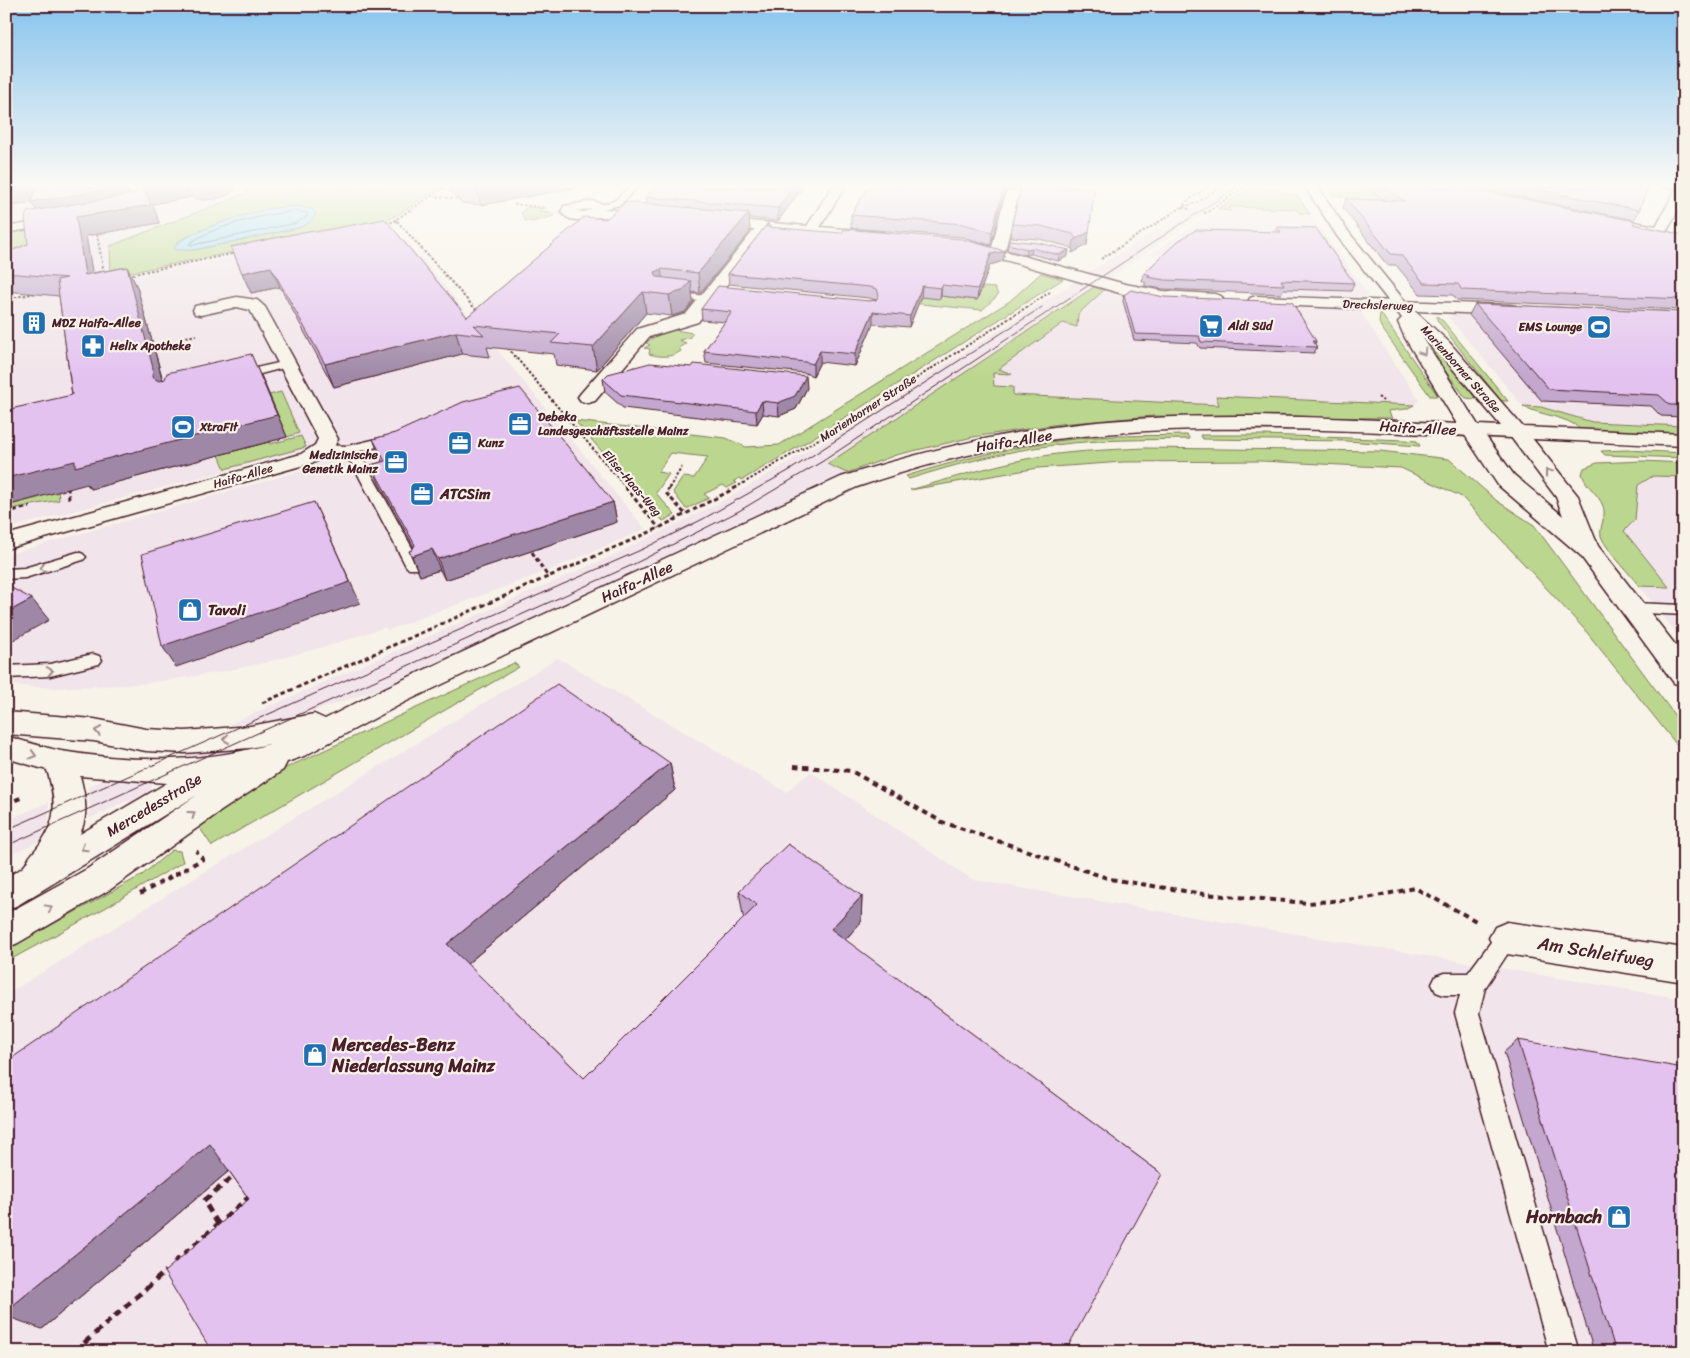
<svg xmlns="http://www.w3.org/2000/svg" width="1690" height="1358" viewBox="0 0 1690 1358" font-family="Sriracha,sans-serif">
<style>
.built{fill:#f1e4ea}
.green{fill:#bbd68e;stroke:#827a5c;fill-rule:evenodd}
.water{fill:#96daf8;stroke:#788fa6}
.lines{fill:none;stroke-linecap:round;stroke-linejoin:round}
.shore{stroke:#686a7d;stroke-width:1}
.lane-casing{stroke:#4a1f2b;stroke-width:3}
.street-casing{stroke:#4a1f2b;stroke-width:3}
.secondary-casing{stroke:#4a1f2b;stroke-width:3}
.path-far3{stroke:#4a1f2b;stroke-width:2;stroke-dasharray:2.5 2;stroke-linecap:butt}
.path-far2{stroke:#4a1f2b;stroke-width:3;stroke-dasharray:4.5 3;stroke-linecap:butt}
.path-far1{stroke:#4a1f2b;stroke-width:4;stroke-dasharray:5.5 4.5;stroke-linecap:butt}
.path{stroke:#4a1f2b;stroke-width:5;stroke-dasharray:8 5.5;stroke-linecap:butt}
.lane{fill:#f7f3e8;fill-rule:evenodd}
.street{fill:#f7f3e8;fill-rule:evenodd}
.secondary{fill:#f7f3e8;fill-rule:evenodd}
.tram{stroke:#4a1f2b;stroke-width:1}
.wall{fill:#c3a7ce;stroke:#4a1f2b}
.shaded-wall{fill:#9f88a7;stroke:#4a1f2b}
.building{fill:#e3c2ef;stroke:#4a1f2b}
.oneway{stroke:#a0898a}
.labels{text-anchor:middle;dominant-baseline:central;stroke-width:4.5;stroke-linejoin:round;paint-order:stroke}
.far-street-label{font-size:12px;fill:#4a1f2b;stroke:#f7f3e8}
.far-poi-label{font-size:12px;font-weight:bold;fill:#4a1f2b;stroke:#f7f3e8;text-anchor:start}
.street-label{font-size:15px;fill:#4a1f2b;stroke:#f7f3e8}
.poi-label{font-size:15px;font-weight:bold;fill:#4a1f2b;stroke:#f7f3e8;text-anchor:start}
.near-street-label{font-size:18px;fill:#4a1f2b;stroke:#f7f3e8}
.near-poi-label{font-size:18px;font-weight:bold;fill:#4a1f2b;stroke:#f7f3e8;text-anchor:start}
</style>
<rect width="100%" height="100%" fill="#f7f3e8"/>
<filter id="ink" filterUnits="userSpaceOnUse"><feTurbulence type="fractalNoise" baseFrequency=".02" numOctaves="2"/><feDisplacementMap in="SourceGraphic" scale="10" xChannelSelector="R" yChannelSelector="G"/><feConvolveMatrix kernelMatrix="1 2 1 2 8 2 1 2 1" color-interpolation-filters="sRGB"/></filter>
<g filter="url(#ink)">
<!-- built -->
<g class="built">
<path d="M6 187H266L247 191 248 193 110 246 111 276 6 296Z"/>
<path d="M1223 187H1241L1201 214 1203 215 828 464 847 473 391 684 353 698 288 719 227 725 612 556 723 501 830 438Z"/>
<path d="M1229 207 1296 209 1299 213 1310 214 1367 293V297L1356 299 1276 295 1254 259 1149 255 1218 209 1231 211Z"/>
<path d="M234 257 251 293 421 257 645 529 552 569 388 630 385 627 331 645 259 664 215 673 140 684 54 688 6 685V555L301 471 316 465 304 450 6 529V300Z"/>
<path d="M1104 290 1129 296 1170 302 1359 310 1419 400 1414 405 1216 396 1219 405 1013 395 1012 387 993 386V373H1009L998 369 1063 323Z"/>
<path d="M1456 313 1684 322V426L1592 422 1541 407 1523 406 1449 318V315Z"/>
<path d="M1653 476 1684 477V642L1639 586 1669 587 1624 533V531L1635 520 1638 485Z"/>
<path d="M558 658 786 792 811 772 973 880 1684 999V1352H6V995L172 892Z"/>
<path d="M256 742 225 757 187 760 183 744Z"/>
<path d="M121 779 153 781 148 798 137 804 126 801 89 819 90 808 88 787 104 780Z"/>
<path d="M49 802V820L40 841 6 856V821Z"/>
</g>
<!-- green -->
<g class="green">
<path d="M266 187H454L437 190 384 223 111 276 110 246 247 193 246 191ZM287 207 312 209 316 215 307 224 298 228 194 250 176 242C210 225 249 211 287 207Z"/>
<path d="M1250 187H1266L1265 189 1297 195 1310 214 1299 213 1296 209 1230 207 1231 211 1218 209Z"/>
<path d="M1328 187H1371L1404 202 1370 201 1332 195Z"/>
<path d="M528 207 543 208 539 211 551 212 554 216 533 222 525 221 521 212Z"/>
<path d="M28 230 29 257 6 276V234Z"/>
<path d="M1041 273 1063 279 808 441 742 480 739 478 734 481 737 483 727 488 723 485 704 494 709 498 686 509 673 492 683 477 694 478 708 457 671 453 658 472 669 474 656 493 675 515 663 521 575 421 726 438 746 447 779 445 1010 301Z"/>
<path d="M983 287 995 288 998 295 982 310 890 301 933 292 940 299 941 296 977 300Z"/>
<path d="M1094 287 1104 290 1078 314 1077 327 1063 323 1003 366 999 369 1012 374 993 373 994 386 1013 387V395L1219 405 1216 396 1414 405 1406 409 1388 411 1392 418 1153 416 1060 424 973 437 896 455 847 473 827 464Z"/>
<path d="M1380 313 1382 315 1438 396H1430L1381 327 1379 322Z"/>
<path d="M1437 316 1443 321 1508 401H1501L1437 320Z"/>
<path d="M668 329 693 333 689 338 679 340 686 343 679 348 681 351C671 358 660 357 649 354L650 349 644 348 650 345 646 343 648 341Z"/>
<path d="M1431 348 1438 350 1476 399 1466 398 1430 351Z"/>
<path d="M281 392 299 433 287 437 269 395Z"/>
<path d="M1523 406 1541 407 1592 422 1684 426V434L1580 429C1567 416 1541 416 1523 406Z"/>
<path d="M1187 435 1190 439C1145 440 1100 439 1055 445 1005 451 957 464 909 479L906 476C968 457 1030 442 1095 437 1126 435 1156 436 1187 435Z"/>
<path d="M1200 435H1263L1405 440 1417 441 1420 446 1346 441 1203 439Z"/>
<path d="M301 436 306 447 225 469 219 455 269 442 270 444Z"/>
<path d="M1145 448 1380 451 1449 459 1497 501 1534 525 1684 728V754L1585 630 1462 497 1401 468 1261 461 1123 462 1038 468 910 490C949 479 987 467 1026 459 1065 451 1106 450 1145 448Z"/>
<path d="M1627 450 1684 453V458L1605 455 1601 451Z"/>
<path d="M1642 461 1684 463V477L1653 476 1638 485 1635 520 1624 531 1669 587 1639 586C1631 575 1604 547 1601 536 1599 526 1607 516 1603 506 1598 493 1586 487 1582 474L1584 468 1597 463Z"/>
<path d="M56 467 59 500 6 510V506L42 497 41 471Z"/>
<path d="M514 663 519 667 212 846 197 824 264 778Z"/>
<path d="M172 850 180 851 183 862 105 908 6 962V950L142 875Z"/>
</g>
<!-- water -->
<path class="water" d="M296 206 312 209 316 215 307 224 298 228 194 250H175L174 247C182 234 251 212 268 209 277 207 286 207 296 206Z"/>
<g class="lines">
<!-- shore -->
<path class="shore" d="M295 211 307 213 308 216 296 223 193 245 189 244C212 226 266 214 295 211Z"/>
<defs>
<g id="lane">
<path d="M128 187H136L144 208 143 210 133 212 129 209 135 206Z"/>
<path d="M629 187H638L620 205 598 210 594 207 614 201Z"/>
<path d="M48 220 52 223 51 225 6 233V227Z"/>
<path d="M669 292 708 296 713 299 708 302 665 297 664 295Z"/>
<path d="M287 361 291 362 293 364 291 366 237 380 231 376 233 373Z"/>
<path d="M398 434 404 438 403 441 356 452 366 464 422 566 419 569H409L406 566 353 465 343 454 324 453 317 449 324 445 347 446Z"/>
<path d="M78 552 83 554 86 557 83 560 25 578 6 579V569L24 568Z"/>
<path d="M1632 603 1684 605V615L1626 612 1624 608 1626 604Z"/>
<path d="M93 654 99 656 102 660 99 664 50 676 6 678V666L50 664Z"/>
<path d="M1507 928 1515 931 1518 938 1485 988 1479 1013 1579 1352H1549L1455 1013 1460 995H1444L1436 992 1432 984 1436 976 1444 973H1468L1499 931Z"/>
</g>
<g id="street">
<path d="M832 187H845L820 227 880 232 885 233 887 236 885 239 880 240 768 231 698 322 649 337 595 401 588 403 581 401 578 397 581 393 637 329 686 314 754 230 714 226 709 225 707 222 709 219 714 218 807 226Z"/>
<path d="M1025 187H1048L1047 190 1018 197 1005 251 1125 284 1163 291 1215 294 1221 296 1223 299 1221 302 1215 304 1163 301 1123 294 963 248 961 245 963 242 968 241 992 247 1005 195 1007 192Z"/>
<path d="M1677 187H1684V200L1665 234 1660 235 1624 228 1619 227 1617 224 1619 221 1624 220 1656 226Z"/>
<path d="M592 201 603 204 605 209 651 213 658 217 651 221C635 220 619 217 602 217 588 216 573 227 561 212L564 206ZM592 209 584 212 576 211Z"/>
<path d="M1256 296 1510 305 1516 306 1518 310 1516 314 1510 315 1250 304 1248 301 1250 298Z"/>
<path d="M237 297 257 300 265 307 338 439 331 453 315 462 6 549V535L301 454 315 445 318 439 250 310 237 307 201 315 195 314 193 310 195 306Z"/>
<path d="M1472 425 1479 427 1514 475 1563 516 1556 497 1507 432 1510 428 1517 426 1524 428 1578 496 1598 546 1684 656V686L1674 683 1580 555 1498 485 1462 431 1465 427Z"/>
<path d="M1507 922 1684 948V982L1507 954 1495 949 1489 938 1495 927Z"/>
</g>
<path id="secondary" d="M1305 187H1318L1347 230 1408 305 1449 342 1523 427 1684 434V446C1583 442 1483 436 1382 432 1274 428 1164 425 1056 439 988 448 922 465 857 487L405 702 304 756 287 762 283 770 221 811 111 889 18 943 6 948V914L87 869 197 795 18 905 6 910V877C11 874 19 871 23 867 27 864 28 858 32 854 57 825 58 806 47 770L6 758V736C24 741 43 747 61 751 129 762 204 764 269 744L250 748 185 753 146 751 94 741 6 734V712L94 719 146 729 185 731 250 726 314 714 325 719 385 688 841 477C911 455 981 437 1054 427 1187 409 1323 417 1457 424L1405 338 1398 322 1402 318 1337 236ZM1422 336 1437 350 1501 426 1478 425ZM80 776 167 783 80 834C89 815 85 795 80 776Z"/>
</defs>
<!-- lane casing -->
<use href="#lane" class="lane-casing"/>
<!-- street casing -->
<use href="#street" class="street-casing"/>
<!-- secondary casing -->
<use href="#secondary" class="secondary-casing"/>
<!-- path-far3 -->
<g class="path-far3">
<path d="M442 189 452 187"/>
<path d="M432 196 460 199"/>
<path d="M514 204 546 208"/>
<path d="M1189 209 1182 207 1196 203 1220 187"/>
<path d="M1204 212 1206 213 1244 187"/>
<path d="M397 221 478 312"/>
<path d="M397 221 395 220 442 189 440 187"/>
<path d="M386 223 397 221"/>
<path d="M97 234 104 274"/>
<path d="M1101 259 1182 207 1186 202 1208 187"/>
<path d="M128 275 237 253"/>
<path d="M6 299 36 293"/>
<path d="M186 337 197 335"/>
<path d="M508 348 626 488"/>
<path d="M1378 397 1383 401"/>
<path d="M68 486V488"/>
<path d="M669 488 682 467"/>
<path d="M735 488 858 416 1050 292"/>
</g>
<!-- path-far2 -->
<g class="path-far2">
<path d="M68 487 69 499"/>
<path d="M625 487 659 528"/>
<path d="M670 487 666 493 686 515"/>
<path d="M6 512 30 507"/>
<path d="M532 552 548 577"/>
<path d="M262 703 659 528 737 487"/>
</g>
<!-- path-far1 -->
<g class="path-far1">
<path d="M794 766 851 771 942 822 1110 879 1203 894 1308 903 1367 898 1415 888 1478 922"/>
<path d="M6 804 23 797"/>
<path d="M140 894 203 859 196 851"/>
</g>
<!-- path -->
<g class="path">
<path d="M218 1224 204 1201 236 1174"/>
<path d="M174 1263 250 1196"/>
<path d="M74 1352 166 1271"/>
</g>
<!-- lane -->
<use href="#lane" class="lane"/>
<!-- street -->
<use href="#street" class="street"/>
<!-- secondary -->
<use href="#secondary" class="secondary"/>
<!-- tram -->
<g class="tram">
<path d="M6 830 643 549 703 519 790 470 1042 307"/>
<path d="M6 846 630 566 739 511 823 461 1237 187"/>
</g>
</g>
<!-- wall -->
<g class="wall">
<path d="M6 187 129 195 134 194 137 190 136 187H236L229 195 215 199 203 200 191 197 153 204 159 223 86 236 92 273 127 267 137 287 163 380 261 375 287 437 91 489 87 484 72 395 59 296 6 291V253L28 244 36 210 32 203 6 207Z"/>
<path d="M446 187H580L481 205 462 203Z"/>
<path d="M803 187 778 221 749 218 750 232 700 293 692 292 693 302 685 312 672 316 646 313 597 370 556 365 554 354 487 347 490 357 462 354 334 387 280 287 251 293 231 247 315 232 467 317 606 219 646 203 645 197Z"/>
<path d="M1021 187 1089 232 1087 245 1072 253 1073 250 1070 247 1039 239 1010 237 1012 224Z"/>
<path d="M1365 187H1463L1684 235V310L1457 300 1453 295 1420 294 1396 265H1387L1343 208 1346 199 1385 200Z"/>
<path d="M1473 187H1648L1639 210 1634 220Z"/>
<path d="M1659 187H1675L1673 190Z"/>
<path d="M1005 192 991 245 962 237 851 228V215Z"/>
<path d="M768 223 769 227 1005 251 1003 261 990 265 977 300 941 296 940 299 921 297 909 327 873 324 855 366 820 362 813 376 805 373 706 363 704 351 725 322 702 320 701 309 869 301 876 300 869 298 729 284 728 274Z"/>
<path d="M1277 227 1354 283 1351 291 1283 289 1281 294 1163 289 1145 286V282L1142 281 1144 273 1275 232Z"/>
<path d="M1009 240 1068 256 1058 261 1031 254 1026 255 1007 250Z"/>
<path d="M1124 295 1316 341 1315 345 1317 347 1314 353 1200 348 1197 343 1134 340 1123 301Z"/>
<path d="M1475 304 1684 312V417L1661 416 1651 406 1542 401 1469 315Z"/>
<path d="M603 379 807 388 796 409 779 416 763 414 757 424 623 408 605 392Z"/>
<path d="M373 439 613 502 617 522 445 580 440 570 420 576 409 551 412 550 414 547 380 485 371 465 382 462Z"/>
<path d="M670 763 675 790 467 964 584 1078 745 918 743 916 739 891 862 896 861 922 845 940 1162 1174 249 1199 229 1171 42 1329Z"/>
<path d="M1518 1040 1684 1352H1594L1504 1052Z"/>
</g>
<!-- shaded-wall -->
<g class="shaded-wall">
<path d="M127 187 132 205 41 219 32 203 6 206V188Z"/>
<path d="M144 187H187L191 197 153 204 159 223 86 236 96 294 85 275 76 217 151 205Z"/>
<path d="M198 187H236L229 195 215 199 203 200Z"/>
<path d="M478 187H580L481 205 476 188Z"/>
<path d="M793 187H803L778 221V208Z"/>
<path d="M1004 187H1018L1005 192 991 245 992 232Z"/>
<path d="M749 213 750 232 700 293 698 273Z"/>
<path d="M1089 232 1087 245 1072 253 1074 240Z"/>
<path d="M1032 248 1031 254 1026 255 1027 249Z"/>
<path d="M1069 250 1068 256 1058 261 1059 255Z"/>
<path d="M1005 251 1003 261 990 265 977 300 978 289 991 254Z"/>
<path d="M127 267 137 287 165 389 152 377Z"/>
<path d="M271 267 280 287 251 293 242 273Z"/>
<path d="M661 269 664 289 658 292 655 272Z"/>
<path d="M691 281 693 302 685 312 672 316 669 295Z"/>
<path d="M942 285 941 296 940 299 941 288Z"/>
<path d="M922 286 921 297 909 327 910 316Z"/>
<path d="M643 292 646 313 597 370 593 347Z"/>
<path d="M873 312V324L855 366V354Z"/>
<path d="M456 332 462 354 334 387 325 364Z"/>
<path d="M820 351V362L813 376V364Z"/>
<path d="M251 354 287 437 91 489 87 484 6 506V478Z"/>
<path d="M806 376 807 388 796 409 779 416 778 403Z"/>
<path d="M762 401 763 414 757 424 756 411Z"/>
<path d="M314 502 360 603 176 667 162 646Z"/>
<path d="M613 502 617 522 445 580 438 559Z"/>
<path d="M432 549 440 570 420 576 412 556Z"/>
<path d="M32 599 49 620 6 644V613Z"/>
<path d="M670 763 675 790 462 968 447 944Z"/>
<path d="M862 896 861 922 832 954 831 929Z"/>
<path d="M210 1144 237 1164 42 1329 6 1316V1311Z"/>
</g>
<!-- building -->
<g class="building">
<path d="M36 187H122L31 202Z"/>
<path d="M136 187H144L151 205 76 217 85 275 127 267 153 368 152 377 159 381 165 379 167 373 251 354 277 415 75 467V461L6 478V410L72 395 57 280 67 278 6 273V253L28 244 25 218 27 212 134 194 137 190Z"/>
<path d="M655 187H793L778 208 645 197Z"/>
<path d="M868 187H1004L992 232 963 224 851 215Z"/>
<path d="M1021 187H1095L1089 232 1074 240 1076 238 1073 234 1041 226 1012 224Z"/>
<path d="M1383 187H1463L1635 221 1633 224 1684 235V299L1462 290 1458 284 1424 283 1401 255 1391 254 1346 199 1405 201Z"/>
<path d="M1524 187H1648L1639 210Z"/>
<path d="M626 202 749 213 698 273 661 269 655 272 657 277 691 281 682 291 669 295 643 292 593 347 551 343 560 334 474 325 484 335 456 332 325 364 271 267 242 273 231 247 313 230 315 232 385 219 467 317 584 217 606 219Z"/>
<path d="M768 223 766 227 842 233 844 229 962 239 1005 251 991 254 978 289 942 285 941 288 922 286 910 316 873 312 855 354 820 351 813 364 805 362 704 351 732 312 701 309 718 286 869 301 876 300 879 295 877 289 870 287 728 274Z"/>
<path d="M1277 227 1316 228 1354 283 1281 280 1284 285 1165 280 1147 277 1150 275 1144 273 1178 241 1196 230 1281 232Z"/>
<path d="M1009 240 1039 243 1069 250 1059 255 1032 248 1027 249 1008 244Z"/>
<path d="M1131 290 1164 297 1292 302 1316 341H1313L1317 347 1201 342 1199 336 1135 334 1124 295Z"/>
<path d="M1475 304 1684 312V405H1670L1659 395 1549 389Z"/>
<path d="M650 363 692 367 694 364 806 376 795 396 778 403 762 401 756 411 621 395 603 379 608 374Z"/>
<path d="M520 388 613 502 438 559 432 549 412 556 409 551 412 550 415 545 371 465 385 461 373 439 395 433 463 402Z"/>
<path d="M314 502 350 582 162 646 142 554Z"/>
<path d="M6 585 32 599 6 613Z"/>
<path d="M557 684 670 763 447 944 584 1078 757 905 739 891 788 844 862 896 831 929 1162 1174 1065 1352H212L164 1272 249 1199 210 1144 6 1311V1062Z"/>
<path d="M1518 1040 1684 1068V1352H1616Z"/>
</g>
<!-- one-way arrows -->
<defs><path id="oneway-chevron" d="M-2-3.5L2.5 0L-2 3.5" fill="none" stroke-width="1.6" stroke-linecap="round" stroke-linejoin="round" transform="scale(1.25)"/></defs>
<g class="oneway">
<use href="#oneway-chevron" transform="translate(1423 352) rotate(58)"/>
<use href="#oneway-chevron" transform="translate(1548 472) rotate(-127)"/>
<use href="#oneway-chevron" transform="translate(43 568) rotate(164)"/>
<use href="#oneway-chevron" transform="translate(50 671) rotate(-9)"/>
<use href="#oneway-chevron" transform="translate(98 731) rotate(-170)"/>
<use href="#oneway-chevron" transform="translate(226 739) rotate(174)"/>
<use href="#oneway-chevron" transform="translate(33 755) rotate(16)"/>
<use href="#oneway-chevron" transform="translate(192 814) rotate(-36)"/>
<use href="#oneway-chevron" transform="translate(84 848) rotate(149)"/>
<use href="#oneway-chevron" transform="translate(49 908) rotate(-29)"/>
</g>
</g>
<!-- sky -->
<linearGradient id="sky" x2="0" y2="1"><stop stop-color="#87c3ee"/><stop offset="0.49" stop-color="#fbfaf5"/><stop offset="1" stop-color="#fbfaf5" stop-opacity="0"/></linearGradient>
<rect width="1690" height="378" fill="url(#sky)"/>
<!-- icons -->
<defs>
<symbol id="building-square" viewBox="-11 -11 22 22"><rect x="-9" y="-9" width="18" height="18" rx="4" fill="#1f6fb2" stroke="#f7f3e8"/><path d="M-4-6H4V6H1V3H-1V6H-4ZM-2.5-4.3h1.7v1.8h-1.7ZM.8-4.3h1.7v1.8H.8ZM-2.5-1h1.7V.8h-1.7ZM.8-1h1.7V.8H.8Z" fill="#fff"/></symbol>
<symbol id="supermarket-square" viewBox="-11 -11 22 22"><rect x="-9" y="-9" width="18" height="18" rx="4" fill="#1f6fb2" stroke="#f7f3e8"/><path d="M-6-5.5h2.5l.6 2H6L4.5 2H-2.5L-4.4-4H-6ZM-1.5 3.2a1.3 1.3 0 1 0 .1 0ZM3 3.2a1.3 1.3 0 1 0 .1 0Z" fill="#fff"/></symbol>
<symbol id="stadium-square" viewBox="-11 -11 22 22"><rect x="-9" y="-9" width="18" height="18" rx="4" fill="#1f6fb2" stroke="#f7f3e8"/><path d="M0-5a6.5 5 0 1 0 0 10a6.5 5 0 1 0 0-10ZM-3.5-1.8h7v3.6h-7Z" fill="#fff"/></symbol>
<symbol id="pharmacy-square" viewBox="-11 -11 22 22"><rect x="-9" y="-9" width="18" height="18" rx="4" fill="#1f6fb2" stroke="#f7f3e8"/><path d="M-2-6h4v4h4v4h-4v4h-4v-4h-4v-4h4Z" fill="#fff"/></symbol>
<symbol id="office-square" viewBox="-11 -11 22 22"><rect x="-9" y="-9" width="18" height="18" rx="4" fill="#1f6fb2" stroke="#f7f3e8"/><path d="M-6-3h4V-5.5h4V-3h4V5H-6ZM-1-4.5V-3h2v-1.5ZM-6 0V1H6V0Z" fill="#fff"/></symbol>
<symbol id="shop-square" viewBox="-11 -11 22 22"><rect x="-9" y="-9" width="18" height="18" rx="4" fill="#1f6fb2" stroke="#f7f3e8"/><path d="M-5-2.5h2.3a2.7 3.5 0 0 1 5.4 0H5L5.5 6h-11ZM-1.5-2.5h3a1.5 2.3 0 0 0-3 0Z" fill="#fff"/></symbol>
</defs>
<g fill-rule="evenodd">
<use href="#building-square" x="20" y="309" width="28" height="28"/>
<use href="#supermarket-square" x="1197" y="312" width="28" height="28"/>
<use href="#stadium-square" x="1585" y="313" width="28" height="28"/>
<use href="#pharmacy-square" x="79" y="332" width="28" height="28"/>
<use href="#office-square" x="506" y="410" width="28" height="28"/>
<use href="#stadium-square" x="169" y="413" width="28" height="28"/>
<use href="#office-square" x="446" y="429" width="28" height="28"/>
<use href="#office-square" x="382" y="448" width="28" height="28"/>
<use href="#office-square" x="408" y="480" width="28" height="28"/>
<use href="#shop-square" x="176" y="596" width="28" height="28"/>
<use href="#shop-square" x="301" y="1041" width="28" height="28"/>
<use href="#shop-square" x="1605" y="1203" width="28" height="28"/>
</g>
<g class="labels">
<!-- far-street labels -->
<g class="far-street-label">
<text transform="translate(1378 305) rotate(2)">Drechslerweg</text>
<text transform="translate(1461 369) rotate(48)">Marienborner Straße</text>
<text transform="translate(868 408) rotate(-33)">Marienborner Straße</text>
<text transform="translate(243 476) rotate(-16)">Haifa-Allee</text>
<text transform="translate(632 483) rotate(49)">Elise-Haas-Weg</text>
</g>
<!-- far-poi labels -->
<g class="far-poi-label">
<text x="52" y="323">MDZ Haifa-Allee</text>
<text x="1228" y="326">Aldi Süd</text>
<text x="1582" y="327" text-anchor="end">EMS Lounge</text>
<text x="110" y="346">Helix Apotheke</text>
<text x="538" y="417">Debeka<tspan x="538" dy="14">Landesgeschäftsstelle Mainz</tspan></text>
<text x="200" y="427">XtraFit</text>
<text x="478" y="443">Kunz</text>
<text x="378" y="455" text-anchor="end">Medizinische<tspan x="378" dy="14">Genetik Mainz</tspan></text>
</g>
<!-- street labels -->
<g class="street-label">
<text transform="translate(1418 428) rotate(3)">Haifa-Allee</text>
<text transform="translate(1014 441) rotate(-9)">Haifa-Allee</text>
<text transform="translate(637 582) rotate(-25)">Haifa-Allee</text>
<text transform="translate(154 805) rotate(-31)">Mercedesstraße</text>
</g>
<!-- poi labels -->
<g class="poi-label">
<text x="440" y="494">ATCSim</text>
<text x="208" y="610">Tavoli</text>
</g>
<!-- near-street labels -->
<g class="near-street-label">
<text transform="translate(1596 952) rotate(9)">Am Schleifweg</text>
</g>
<!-- near-poi labels -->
<g class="near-poi-label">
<text x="332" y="1045">Mercedes-Benz<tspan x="332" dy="21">Niederlassung Mainz</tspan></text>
<text x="1602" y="1217" text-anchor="end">Hornbach</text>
</g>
</g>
<!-- margin -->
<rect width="1690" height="1358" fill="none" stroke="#f7f3e8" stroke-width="25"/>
<rect x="12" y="12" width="1665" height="1333" fill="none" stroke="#4a1f2b" stroke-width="2" filter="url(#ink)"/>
</svg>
